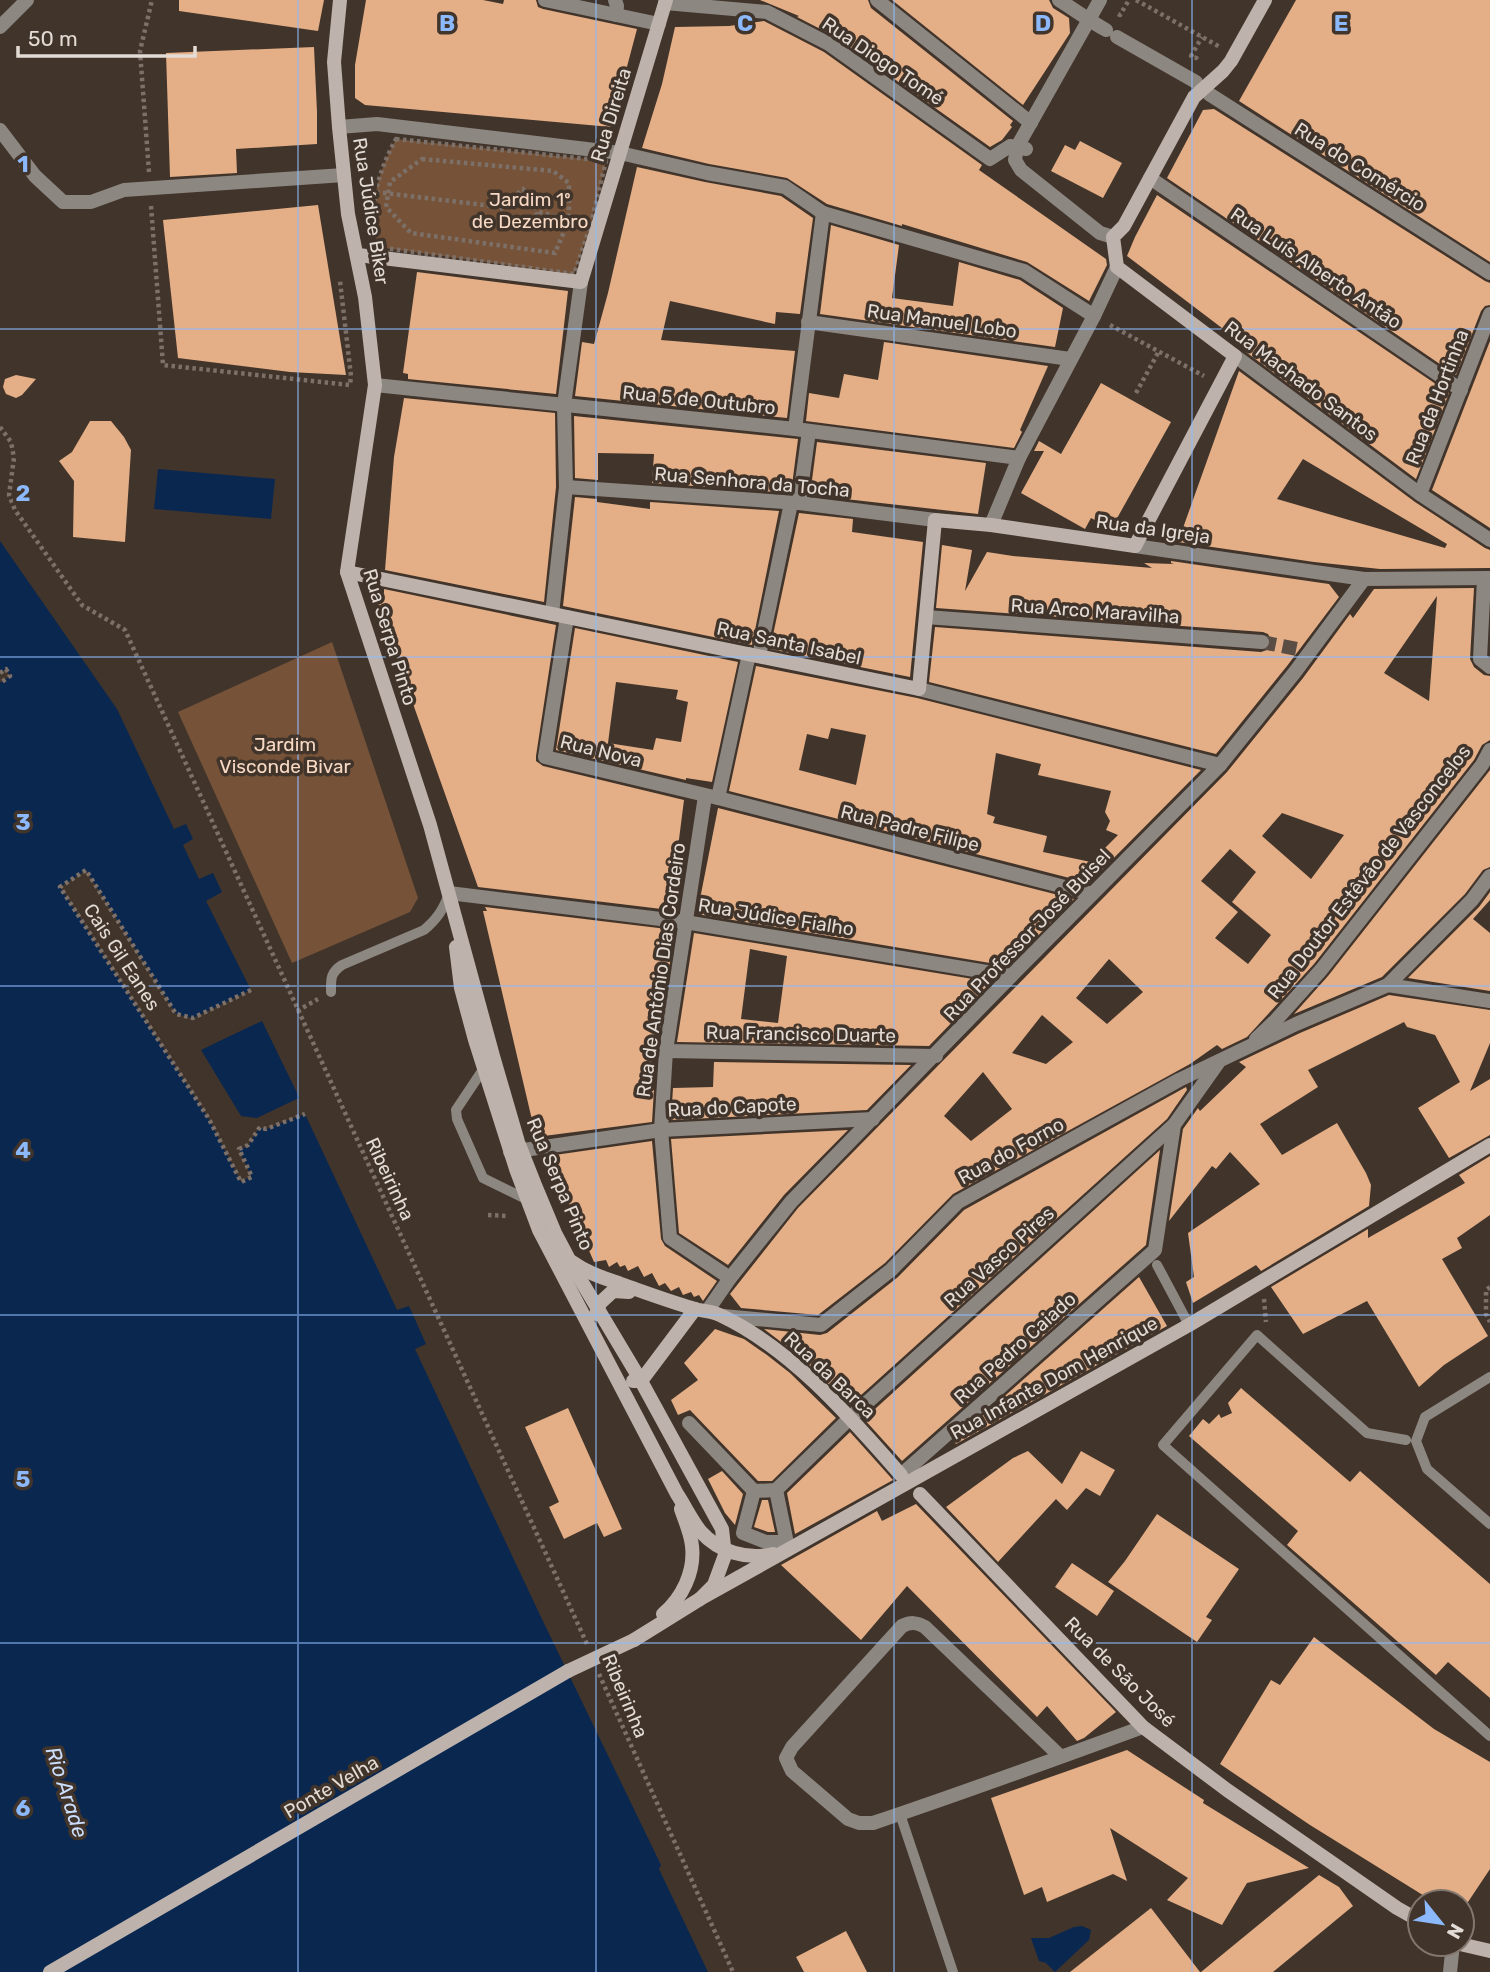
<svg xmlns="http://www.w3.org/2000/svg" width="1490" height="1972" viewBox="0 0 1490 1972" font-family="Rubik,sans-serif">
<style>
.green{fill:#765338}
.water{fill:#0a2750}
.pier{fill:#41342b}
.building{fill:#e4ae86;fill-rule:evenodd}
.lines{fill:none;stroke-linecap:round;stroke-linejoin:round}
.street-tunnel{stroke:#594d44;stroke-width:14;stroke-dasharray:14 7;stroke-linecap:butt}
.path{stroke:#7c7068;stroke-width:4.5;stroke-dasharray:3.5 3.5;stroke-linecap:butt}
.lane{stroke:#8d8782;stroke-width:10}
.street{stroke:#8d8782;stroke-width:14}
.secondary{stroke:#beb3ac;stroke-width:14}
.secondary-bridge{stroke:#beb3ac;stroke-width:14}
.grid{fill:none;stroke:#8cb9fc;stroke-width:2;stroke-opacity:0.55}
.labels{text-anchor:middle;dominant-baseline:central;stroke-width:7;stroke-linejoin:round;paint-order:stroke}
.street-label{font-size:19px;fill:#e3dbd5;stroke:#41342b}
.park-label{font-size:19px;fill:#f8d9c3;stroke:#41342b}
.water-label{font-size:21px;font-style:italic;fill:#cadefb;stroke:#41342b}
.grid-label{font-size:23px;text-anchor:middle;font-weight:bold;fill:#8cb9fc;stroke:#41342b;stroke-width:7;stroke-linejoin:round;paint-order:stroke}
</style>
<rect width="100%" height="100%" fill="#41342b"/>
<!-- green -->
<g class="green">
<path d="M396 139 606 161 590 227 574 274 377 247C376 234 373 220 374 208 375 184 385 159 396 139Z"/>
<path d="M332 642 418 898 410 912 292 963 178 712Z"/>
</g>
<!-- water -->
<g class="water">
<path d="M158 469 275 479 271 519 154 509Z"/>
<path d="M0 541 117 709 174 829 186 824 193 839 183 845 199 879 213 873 222 892 206 901 251 990 193 1018 176 1014 86 871 60 887 209 1119 241 1182 251 1176 239 1149 248 1145 260 1127 266 1129 305 1114 397 1310 409 1306 426 1344 415 1349 540 1615 661 1865 659 1869 708 1972H0V683L10 676 6 669 0 673Z"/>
<path d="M262 1021 300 1099 256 1119 241 1117 200 1050Z"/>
<path d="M1082 1926 1091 1930 1089 1940 1055 1972 1046 1963 1039 1961 1031 1938H1049L1074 1927Z"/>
</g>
<!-- pier -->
<g class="pier">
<path d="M86 870 176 1014 193 1019 253 989V993L194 1021 174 1017 85 875 65 888 212 1117 243 1177 247 1175 236 1151 237 1147 246 1142 258 1124 266 1126 300 1112 267 1129 259 1127 248 1146 239 1150 251 1176 241 1182 209 1119 61 887Z"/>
<path d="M262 1017 264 1019 201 1050 241 1116 257 1118 303 1096 302 1102 256 1122 238 1119 197 1050 199 1047Z"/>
</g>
<!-- building -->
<g class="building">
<path d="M179 0H324L318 31 179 11Z"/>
<path d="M366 0H483L503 4 504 0H536L538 7 543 9 637 29 611 127 365 105 355 98V65Z"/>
<path d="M760 0H868L871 8 1013 121 1010 125 1012 127 1002 140 990 147 834 36 797 17 799 16Z"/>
<path d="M892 0H1049L1053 8 1069 18 1070 33 1023 105Z"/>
<path d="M1296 0H1490V262L1239 101Z"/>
<path d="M764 21 824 52 982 165 979 170 1106 259 1107 265 1089 301 1027 262 902 224V226L827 204 787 178 709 164 642 148 662 84 675 27 729 26Z"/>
<path d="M314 47 317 112V144L236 149 237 173 170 177 166 53Z"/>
<path d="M1214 109 1485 281 1490 283V305L1485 306 1481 311 1456 375 1167 178 1203 110Z"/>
<path d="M1080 141 1122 163 1103 198 1051 171 1065 145 1075 150Z"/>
<path d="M637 167 705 182 781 196 813 218 800 314 776 312 775 324 670 301 661 340 795 351 787 418 575 396 582 342 594 344 608 293Z"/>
<path d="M1157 195 1449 393 1416 479 1246 352 1247 347 1127 256 1135 237Z"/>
<path d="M318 205 346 375 290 372 178 358 163 220Z"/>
<path d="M831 225 899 245 892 298 953 306 959 262 1020 280 1063 308 1055 347 820 314Z"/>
<path d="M417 272 568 291 556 394 408 379V374L403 373Z"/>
<path d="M1490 341V528L1432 490Z"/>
<path d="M884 342 1048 366 1020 430 1022 432 1014 448 806 421 809 393 839 398 844 374 878 380Z"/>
<path d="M1239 371 1415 502 1485 548 1490 550V568L1380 569 1314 562 1178 542ZM1303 459 1447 544 1445 548 1277 499Z"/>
<path d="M16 375 36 379 22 395 16 398 6 394 3 387 5 379Z"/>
<path d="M1101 383 1171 422 1111 529 1091 518 1085 529 1021 493 1044 451H1034L1039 441 1061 454Z"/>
<path d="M404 398 555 413 556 487 544 602 385 570 394 457Z"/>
<path d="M574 416 798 439 791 493 652 483 654 454 598 453V480L575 478Z"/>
<path d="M90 421H111L124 437 131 450 125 542 73 537 74 481 59 461 72 452Z"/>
<path d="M817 442 986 463 978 514 810 495Z"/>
<path d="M575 497 597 499V502L650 509V502L779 511 752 645 563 606Z"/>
<path d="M799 513 853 519 852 532 923 542 910 677 770 649Z"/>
<path d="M942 545 972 550 965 591 987 552 1013 556 1152 568 1144 563 1174 564 1171 563V561L1329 584 1339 597 1287 666 1216 754 929 682 935 627 1261 652 1267 650 1270 647 1272 642 1268 634 1263 632 936 608Z"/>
<path d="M1474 588 1470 659 1474 667 1484 675 1490 676V740L1482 745 1474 760 1314 964 1247 1037 1222 1049 1217 1045 1190 1064 953 1194 885 1263 818 1315 741 1308 730 1294 798 1208 1227 772 1303 678 1350 614 1353 618 1374 589ZM1437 596 1429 701 1384 673ZM1282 813 1344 835 1311 879 1262 836ZM1230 849 1256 872 1232 902 1271 935 1248 964 1215 938 1238 912 1201 881ZM1109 959 1143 992 1107 1024 1076 998ZM1042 1015 1073 1042 1046 1064 1012 1053ZM983 1072 1012 1109 971 1141 944 1116Z"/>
<path d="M384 589 556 625 536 756V761L543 766 684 800 670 910 478 887 373 591 384 593Z"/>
<path d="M575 628 738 662 712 782 686 778V780L556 750ZM616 682 678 690 676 699 688 702 681 742 656 738 653 750 608 743Z"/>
<path d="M756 666 917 698 1201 770 1089 883 729 791ZM831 728 866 735 856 785 799 770 807 734 828 739ZM996 753 1041 764 1038 775 1111 791 1105 812 1110 821 1106 830 1118 835 1091 862 1043 852 1047 836 993 823 995 817 987 814Z"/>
<path d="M1490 770V867L1483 870 1465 894 1382 977 1294 1014 1328 976Z"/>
<path d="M718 808 1074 899 1008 966 697 914Z"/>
<path d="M1490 892V900L1473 919 1490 933V991L1408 978 1479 907Z"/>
<path d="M485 907 675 930 658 1042H652L651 1089H654L652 1122 536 1137 483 911H487Z"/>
<path d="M694 933 991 982 929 1046 677 1042ZM750 949 787 956 778 1023 741 1019Z"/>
<path d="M1389 995 1490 1010V1043L1470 1091 1490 1079V1135L1449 1158 1418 1108 1460 1082 1435 1035 1407 1027 1404 1022 1308 1070 1318 1087 1260 1124 1282 1155 1337 1123 1366 1173 1371 1185 1369 1206 1261 1271 1256 1265 1193 1303 1186 1282 1194 1277 1188 1233 1260 1184 1230 1152 1216 1169 1212 1166 1169 1221 1183 1129 1198 1108 1200 1111 1246 1067 1239 1062 1300 1033Z"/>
<path d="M714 1062 911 1065 867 1110 671 1120 673 1088 713 1087Z"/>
<path d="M1186 1087 1187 1090 1167 1119 850 1405 802 1358 764 1329 820 1335 827 1333 898 1277 964 1210Z"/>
<path d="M848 1130 784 1195 728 1265 679 1233 671 1139Z"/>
<path d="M652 1141 661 1239 665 1246 717 1281 703 1301 699 1295 694 1297 691 1292 683 1295 679 1287 671 1291 665 1283 659 1286 652 1273 644 1277 638 1266 628 1271 625 1265 620 1267 617 1262 609 1267 606 1260 594 1262 548 1156Z"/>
<path d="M1160 1150 1146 1245 902 1461 864 1419Z"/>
<path d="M1490 1156V1215L1457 1238 1462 1248 1442 1259 1488 1336 1444 1365 1419 1387 1367 1301 1303 1334 1271 1287 1368 1229V1238L1465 1183 1459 1175Z"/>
<path d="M1139 1277 1167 1326 956 1444 954 1441Z"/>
<path d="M715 1329 744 1339 767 1355 790 1373 836 1418 772 1481H758L690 1410 678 1415 671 1400 698 1380 684 1363Z"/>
<path d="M1241 1388 1350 1482 1360 1471 1490 1584V1698L1448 1662 1436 1675 1310 1565 1287 1545 1298 1531 1189 1436 1203 1419 1209 1424 1219 1414 1221 1418 1232 1413 1228 1403Z"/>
<path d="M568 1408 622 1529 604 1537 597 1523 564 1539 549 1507 559 1502 525 1427Z"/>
<path d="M850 1432 893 1480 795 1534 787 1493Z"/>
<path d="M1028 1451 1062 1484 1081 1451 1115 1470 1100 1496 1086 1488 1067 1510 1056 1499 998 1562 946 1507 1013 1458Z"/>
<path d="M722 1471 743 1494 735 1525 725 1513 708 1479Z"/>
<path d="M762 1500H768L775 1532H768L754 1527Z"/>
<path d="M916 1504 1116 1712 1084 1738 1077 1741 1047 1706 1037 1717 907 1586 861 1640 781 1565 877 1511 882 1521Z"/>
<path d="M1157 1514 1239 1569 1206 1617 1212 1620 1197 1642 1108 1582 1125 1561Z"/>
<path d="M1072 1563 1114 1591 1097 1616 1055 1587Z"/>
<path d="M1314 1637 1434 1729 1490 1762V1869L1468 1902H1434L1310 1825 1220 1764 1271 1680 1280 1685Z"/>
<path d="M1127 1750 1204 1800 1203 1803 1309 1868 1247 1883 1222 1925 1167 1900 1188 1878 1110 1828 1127 1881 1113 1874 1047 1902 1042 1887 1024 1895 991 1798Z"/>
<path d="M1319 1875 1339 1887 1353 1906 1273 1972H1201Z"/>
<path d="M1151 1908 1200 1972H1070Z"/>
<path d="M846 1931 867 1972H804L796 1957Z"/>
</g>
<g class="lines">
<!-- street-tunnel -->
<path class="street-tunnel" d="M1262 642 1302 650"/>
<!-- path -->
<g class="path">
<path d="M1136 0 1220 47"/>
<path d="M1118 14 1120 15 1129 0"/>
<path d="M1197 56 1196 58 1191 56 1202 37"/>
<path d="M396 139 606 161 590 227 574 274 377 247C376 234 373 220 374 208 375 184 385 159 396 139Z"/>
<path d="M422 159 553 171 569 183V220L555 253 411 233 386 207 390 182Z"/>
<path d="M149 172 140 51 152 0"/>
<path d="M376 192 501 207 523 189 540 212 581 224"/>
<path d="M151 206 163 365 350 385 351 376 340 281"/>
<path d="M501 207 515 228 540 212"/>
<path d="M1110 325 1204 376"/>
<path d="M1136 393 1159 351"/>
<path d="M0 427 11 442 14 458 9 495 15 510 82 605 125 630 587 1644"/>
<path d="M0 673 6 669 10 676 0 683"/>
<path d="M251 990 193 1018 176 1014 86 870 60 887 209 1119 241 1182 252 1177 239 1149 248 1145 260 1127 266 1129 305 1114"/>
<path d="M297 1011 318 999"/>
<path d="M488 1215 507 1216"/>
<path d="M1490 1287 1486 1290V1314L1490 1322"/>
<path d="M1264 1299 1266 1322"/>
<path d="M599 1674 733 1972"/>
</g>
<!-- lane -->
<g class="lane">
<path d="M331 992C331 979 330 973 342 965L424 930C437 919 443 910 449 894"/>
<path d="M484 1068 456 1110 457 1119 483 1178 528 1200"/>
<path d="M1157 1265 1189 1325"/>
<path d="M1490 1377 1425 1417 1416 1441 1427 1469 1490 1524"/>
<path d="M1406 1440 1367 1433 1257 1335 1163 1445 1490 1736"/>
<path d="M900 1814 953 1972"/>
</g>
<!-- street -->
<g class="street">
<path d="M545 0 659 24"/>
<path d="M615 0 617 6 616 15"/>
<path d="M877 0 1031 123"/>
<path d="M1059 0C1075 10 1090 21 1106 30"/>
<path d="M1100 0 1017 147 1015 160 1021 170 1100 233 1113 237"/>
<path d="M665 3 767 12 829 44 990 159 1010 146 1026 149"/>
<path d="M0 27 27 0"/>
<path d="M1117 37 1196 82"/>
<path d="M1209 94 1490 273"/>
<path d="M339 127 377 124 620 153 707 173 785 187 823 213 1024 271 1094 316"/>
<path d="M0 130 35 176 63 202H91L124 190 344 175"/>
<path d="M1150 178 1461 390"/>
<path d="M808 322 1070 359"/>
<path d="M1235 356 1420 494 1490 540"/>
<path d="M375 385 795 429 1019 458"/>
<path d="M795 429 823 213"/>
<path d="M566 487 799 503 935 520"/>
<path d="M1420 494 1490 314"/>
<path d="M799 503 809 431"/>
<path d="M991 525 1019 458 1094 316 1117 267"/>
<path d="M1135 546 1364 579 1490 578"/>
<path d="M1484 579 1480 659 1490 667"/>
<path d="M552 614 566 487 564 405 581 282"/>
<path d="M567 617 545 757 718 798 1092 894"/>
<path d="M926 617 1262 642"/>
<path d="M759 656 791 503"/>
<path d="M919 689 1220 765"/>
<path d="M705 796 666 1051 661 1130 670 1238 730 1278"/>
<path d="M718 798 749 654"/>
<path d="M449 893 685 922 1011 976"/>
<path d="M1388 985 1472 900 1490 876"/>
<path d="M1256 1039 1276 1020 1321 970 1482 765 1490 750"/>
<path d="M666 1051 936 1056"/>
<path d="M510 1152 661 1130 873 1119"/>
<path d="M708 1310 730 1278 791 1202 1011 976 1220 765 1295 672 1364 579"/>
<path d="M723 1316 821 1325 891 1270 958 1202 1179 1080 1296 1024 1388 985 1490 1001"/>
<path d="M689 1423 754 1491 776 1490 850 1418 1174 1125"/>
<path d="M901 1475 1155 1250 1174 1125 1218 1063"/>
<path d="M776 1490 788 1548"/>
<path d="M754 1491 743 1533 766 1542H786"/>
<path d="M1061 1757 925 1627C916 1622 911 1622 902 1626L792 1747 786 1758 792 1771 848 1819 859 1823H873C963 1793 1053 1760 1143 1727"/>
<path d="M1450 1972 1453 1944"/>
</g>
<!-- secondary -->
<g class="secondary">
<path d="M340 0 334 62 339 127 348 214 365 297 375 385 347 572 430 825 493 1056 518 1142 535 1185 555 1233 574 1269 641 1381 722 1529 725 1555 714 1585 700 1599"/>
<path d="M358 255 581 282 666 0"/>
<path d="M347 572 919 689 935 520 991 525 1135 546 1235 356 1117 267 1113 237 1124 226 1194 97 1223 71 1231 61 1265 0"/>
<path d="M456 947 461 988 475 1040 516 1169 539 1230 677 1494C685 1506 692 1521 701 1532 719 1552 747 1560 773 1554"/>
<path d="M572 1262C587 1273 604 1278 621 1284 644 1292 668 1301 692 1308 703 1312 710 1310 722 1316 793 1350 850 1417 901 1475"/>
<path d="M596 1314 600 1303 613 1291 629 1292"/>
<path d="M633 1381H641L695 1309"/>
<path d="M920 1494 1143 1727 1227 1790 1397 1908 1420 1921"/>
<path d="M663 1614C682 1598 695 1572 692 1546 691 1534 685 1521 681 1509"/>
<path d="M634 1640 700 1599 1189 1325 1490 1145"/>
<path d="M1460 1944 1490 1951"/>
<path d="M50 1972 568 1671"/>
</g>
<!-- secondary-bridge -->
<path class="secondary-bridge" d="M568 1671 634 1640"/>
</g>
<!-- grid -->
<path class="grid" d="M298 0V1972M596 0V1972M894 0V1972M1192 0V1972M0 329H1490M0 657H1490M0 986H1490M0 1315H1490M0 1643H1490"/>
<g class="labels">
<!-- street labels -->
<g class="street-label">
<text transform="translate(883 61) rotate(34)">Rua Diogo Tomé</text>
<text transform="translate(611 115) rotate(-73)">Rua Direita</text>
<text transform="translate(1360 167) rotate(32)">Rua do Comércio</text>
<text transform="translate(371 211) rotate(81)">Rua Júdice Biker</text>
<text transform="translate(1316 268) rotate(34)">Rua Luís Alberto Antão</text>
<text transform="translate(942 321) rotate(8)">Rua Manuel Lobo</text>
<text transform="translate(1301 381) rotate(37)">Rua Machado Santos</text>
<text transform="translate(1437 397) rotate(-69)">Rua da Hortinha</text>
<text transform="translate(699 400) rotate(6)">Rua 5 de Outubro</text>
<text transform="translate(752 482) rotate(5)">Rua Senhora da Tocha</text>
<text transform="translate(1153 529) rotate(8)">Rua da Igreja</text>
<text transform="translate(1095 611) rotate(4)">Rua Arco Maravilha</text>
<text transform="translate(390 637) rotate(73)">Rua Serpa Pinto</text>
<text transform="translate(789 643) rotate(12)">Rua Santa Isabel</text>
<text transform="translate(601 751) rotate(14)">Rua Nova</text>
<text transform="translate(910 828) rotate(14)">Rua Padre Filipe</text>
<text transform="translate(1369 872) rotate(-52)">Rua Doutor Estêvão de Vasconcelos</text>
<text transform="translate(776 917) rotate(9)">Rua Júdice Fialho</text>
<text transform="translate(1027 935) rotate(-46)">Rua Professor José Buisel</text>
<text transform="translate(122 957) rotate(57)">Cais Gil Eanes</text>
<text transform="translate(661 970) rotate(-82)">Rua de António Dias Cordeiro</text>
<text transform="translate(801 1034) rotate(1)">Rua Francisco Duarte</text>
<text transform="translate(732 1107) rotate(-3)">Rua do Capote</text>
<text transform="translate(1011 1151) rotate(-29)">Rua do Forno</text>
<text transform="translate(390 1179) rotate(65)">Ribeirinha</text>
<text transform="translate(560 1184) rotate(67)">Rua Serpa Pinto</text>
<text transform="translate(999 1257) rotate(-42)">Rua Vasco Pires</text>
<text transform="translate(1015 1348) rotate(-42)">Rua Pedro Caiado</text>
<text transform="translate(830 1375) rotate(43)">Rua da Barca</text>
<text transform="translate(1054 1378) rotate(-29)">Rua Infante Dom Henrique</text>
<text transform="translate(1120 1672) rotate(45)">Rua de São José</text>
<text transform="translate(625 1696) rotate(67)">Ribeirinha</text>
<text transform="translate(331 1787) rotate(-30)">Ponte Velha</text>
</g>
<!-- park labels -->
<g class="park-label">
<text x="530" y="199">Jardim 1º<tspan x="530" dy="22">de Dezembro</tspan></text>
<text x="285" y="744">Jardim<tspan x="285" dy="22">Visconde Bivar</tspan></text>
</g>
<!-- water labels -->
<g class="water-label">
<text transform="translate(67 1792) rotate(72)">Rio Arade</text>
</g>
</g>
<g class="grid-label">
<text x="447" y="31">B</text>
<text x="745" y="31">C</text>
<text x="1043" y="31">D</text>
<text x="1341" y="31">E</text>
<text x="23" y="172">1</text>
<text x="23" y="501">2</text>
<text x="23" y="830">3</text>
<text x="23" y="1158">4</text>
<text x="23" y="1487">5</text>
<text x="23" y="1816">6</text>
</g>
<!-- north arrow -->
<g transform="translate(1441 1923) rotate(120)"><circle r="33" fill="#41342b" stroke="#82776f" stroke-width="2"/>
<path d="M0-5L12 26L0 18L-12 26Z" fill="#8cb9fc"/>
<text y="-10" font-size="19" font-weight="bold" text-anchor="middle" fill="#e3dbd5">N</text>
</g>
<!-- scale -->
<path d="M18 46v10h177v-10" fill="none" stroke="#e3dbd5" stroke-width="3.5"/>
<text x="28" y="46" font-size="21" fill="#e3dbd5" stroke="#41342b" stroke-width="5" paint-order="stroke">50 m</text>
</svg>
